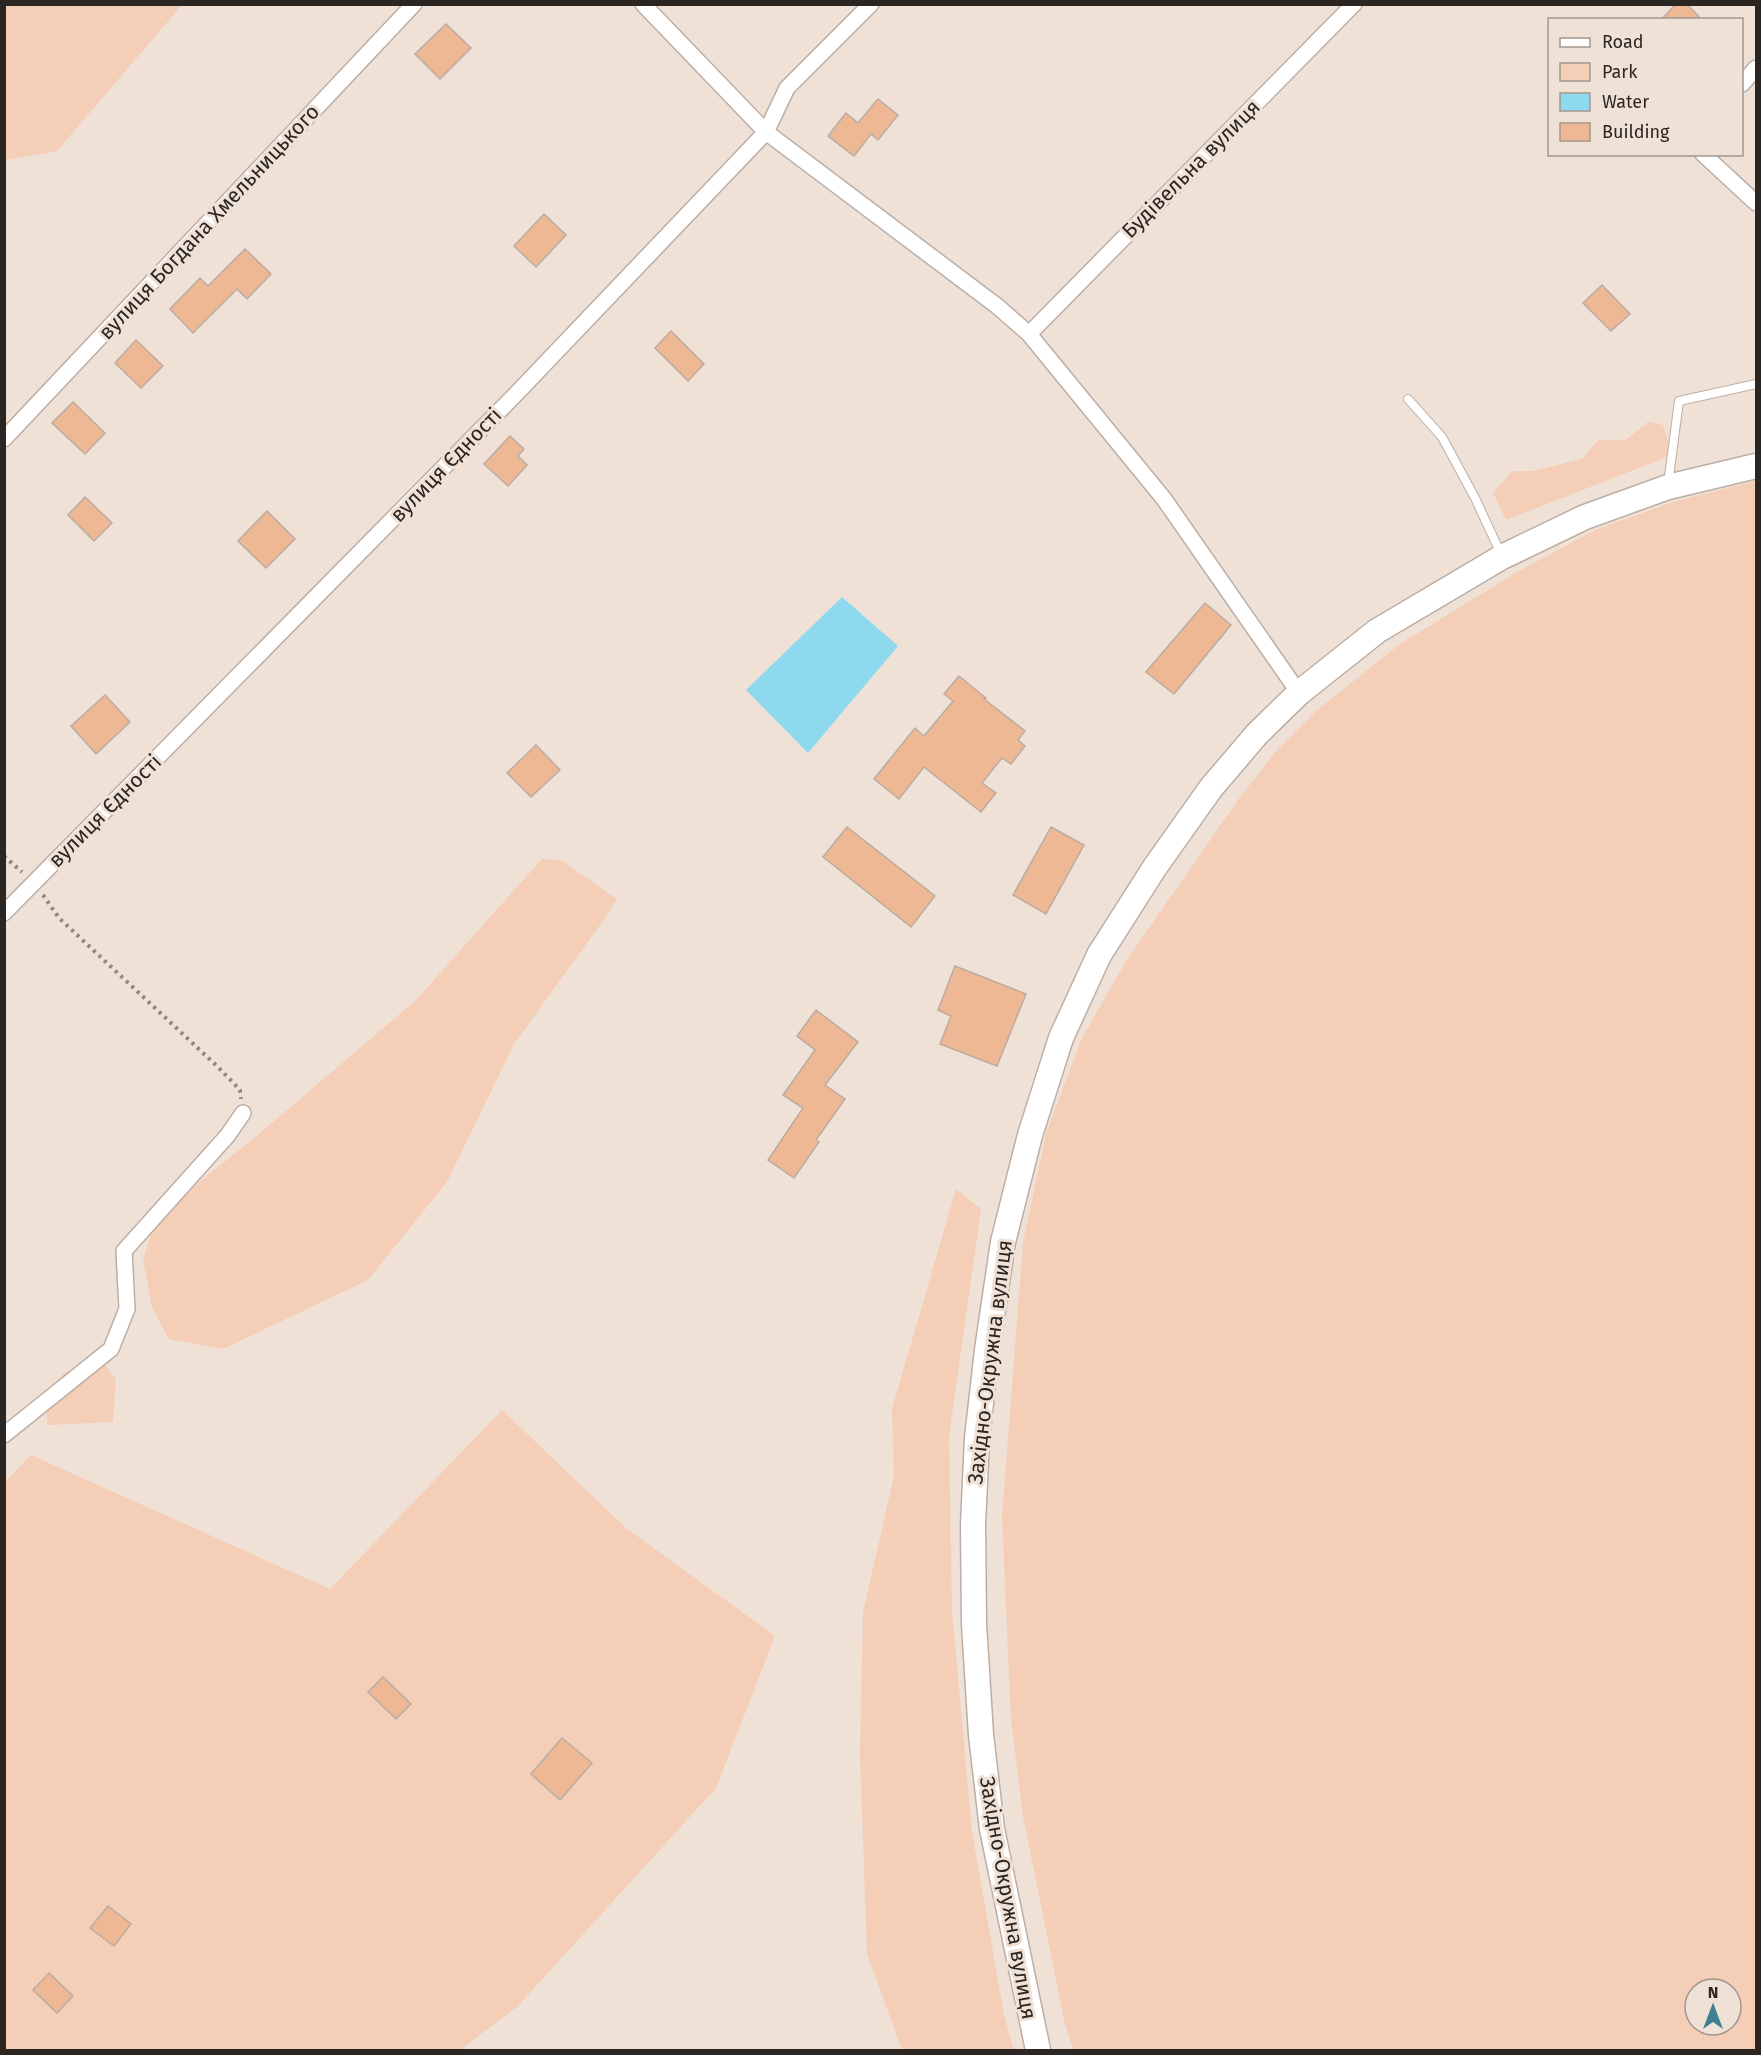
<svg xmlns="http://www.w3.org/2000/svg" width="1761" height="2055" viewBox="0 0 1761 2055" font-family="'Fira Sans',sans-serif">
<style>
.green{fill:#f4ceb6;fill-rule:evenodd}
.water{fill:#8fd9ef}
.building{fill:#eeb894;stroke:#baaca2;stroke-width:1.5}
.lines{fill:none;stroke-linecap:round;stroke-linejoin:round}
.service-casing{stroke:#bdaea5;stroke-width:10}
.minor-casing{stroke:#bdaea5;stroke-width:18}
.primary-casing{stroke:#bdaea5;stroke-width:27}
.path{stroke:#90867e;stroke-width:4;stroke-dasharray:3 4.5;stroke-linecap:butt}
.service{stroke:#fff;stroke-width:8}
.minor{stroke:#fff;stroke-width:15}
.primary{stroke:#fff;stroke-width:24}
.labels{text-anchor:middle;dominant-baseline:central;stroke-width:6;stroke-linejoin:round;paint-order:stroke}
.street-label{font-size:21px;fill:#2b2622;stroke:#f0e1d7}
</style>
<rect width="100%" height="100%" fill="#f0e1d7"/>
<!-- green -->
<g class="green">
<path d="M5 4H182V5L57 151 5 160Z"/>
<path d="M1648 422 1663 425 1672 455 1506 520 1493 493 1512 471H1533L1582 459 1598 440H1626Z"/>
<path d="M1756 481V2050H1073L1064 2020 1023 1817 1011 1719 1002 1517 1023 1242 1046 1134 1081 1040 1126 961 1240 797 1278 749 1316 711 1400 644 1517 572 1595 530 1676 501ZM1695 1989H1731V2025H1695Z"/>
<path d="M542 859 561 860 617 899 603 921 514 1044 447 1182 368 1280 223 1349 169 1339 152 1307 143 1259 154 1225 192 1188 265 1129 415 1001Z"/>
<path d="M956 1189 981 1209 949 1436 952 1610 972 1832 1004 2015 1014 2050H902L867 1954 860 1754 863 1612 894 1476 892 1409Z"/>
<path d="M104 1364 116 1379 113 1422 47 1425V1395L65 1372Z"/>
<path d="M502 1410 626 1528 775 1636 716 1788 517 2007 460 2050H5L4 1483 31 1455 330 1589Z"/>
</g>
<!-- water -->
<path class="water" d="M842 597 898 646 808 753 746 690Z"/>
<!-- building -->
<g class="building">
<path d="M1676 4H1687L1702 20H1661Z"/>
<path d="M446 24 471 48 440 79 415 54Z"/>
<path d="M878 99 898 115 878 140 871 134 854 156 828 136 846 113 858 123Z"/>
<path d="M544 214 566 235 536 267 514 246Z"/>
<path d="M245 249 271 274 247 299 237 289 193 333 170 309 200 278 208 286Z"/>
<path d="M1602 285 1630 314 1611 331 1583 303Z"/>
<path d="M671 331 704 364 688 381 655 348Z"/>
<path d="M136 340 163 366 141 388 115 363Z"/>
<path d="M73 402 105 433 85 454 52 423Z"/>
<path d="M510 436 524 449 518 456 527 465 508 486 484 464Z"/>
<path d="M85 497 112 523 94 541 68 515Z"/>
<path d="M267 511 295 539 266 568 238 541Z"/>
<path d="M1205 603 1231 625 1174 694 1146 672Z"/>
<path d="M959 676 986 698 984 699 1025 731 1018 740 1025 746 1011 764 1002 758 982 783 996 793 981 812 924 767 899 799 874 779 915 728 924 736 953 701 944 694Z"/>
<path d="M105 695 130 722 96 754 71 726Z"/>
<path d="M536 745 560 770 531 797 507 773Z"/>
<path d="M847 827 935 896 911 927 823 857Z"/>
<path d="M1051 827 1084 845 1046 914 1013 895Z"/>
<path d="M955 966 1026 994 997 1066 940 1044 951 1016 938 1010Z"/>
<path d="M816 1010 858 1042 825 1085 845 1099 816 1140 819 1142 794 1178 768 1160 803 1108 783 1095 815 1050 797 1036Z"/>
<path d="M383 1677 411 1704 396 1719 368 1692Z"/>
<path d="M562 1738 592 1763 560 1800 531 1774Z"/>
<path d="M108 1906 131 1924 114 1946 90 1928Z"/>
<path d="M49 1973 73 1996 57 2013 33 1990Z"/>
</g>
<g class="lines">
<defs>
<g id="service">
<path d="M1408 399 1442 437 1475 498 1501 554"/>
<path d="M1668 484 1679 401 1756 384"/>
</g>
<g id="minor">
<path d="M643 4 766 132 997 306 1029 334 1164 499 1299 693"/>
<path d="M1742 84 1756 68"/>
<path d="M1703 154 1756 203"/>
<path d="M1029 334 1354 4"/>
<path d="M4 439 414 4"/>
<path d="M4 913 515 395 766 132 787 88 871 4"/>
<path d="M4 1435 111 1349 127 1309 124 1251 228 1135 243 1113"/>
</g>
<path id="primary" d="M1038 2050 992 1829 981 1735 974 1624 973 1525 977 1438 987 1350 1003 1242 1030 1135 1061 1038 1099 955 1155 867 1211 788 1257 734 1299 693 1377 631 1502 557 1585 517 1668 487 1756 466"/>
</defs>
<!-- service casing -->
<use href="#service" class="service-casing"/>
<!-- minor casing -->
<use href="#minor" class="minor-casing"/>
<!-- primary casing -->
<use href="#primary" class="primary-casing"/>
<!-- path -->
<g class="path">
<path d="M4 856 22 872"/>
<path d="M43 895 59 918 218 1067 240 1090 241 1099"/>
</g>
<!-- service -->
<use href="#service" class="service"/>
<!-- minor -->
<use href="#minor" class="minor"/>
<!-- primary -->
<use href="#primary" class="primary"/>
</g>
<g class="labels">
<!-- street labels -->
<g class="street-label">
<text transform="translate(1191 169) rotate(-45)">Будівельна вулиця</text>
<text transform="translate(209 222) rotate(-47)">вулиця Богдана Хмельницького</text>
<text transform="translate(446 465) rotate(-46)">вулиця Єдності</text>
<text transform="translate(105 811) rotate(-45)">вулиця Єдності</text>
<text transform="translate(990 1362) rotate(-83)">Західно-Окружна вулиця</text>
<text transform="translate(1008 1898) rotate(80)">Західно-Окружна вулиця</text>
</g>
</g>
<!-- border -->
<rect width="1761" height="2055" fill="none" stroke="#2b2622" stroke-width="12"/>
<!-- legend -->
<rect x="1548" y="18" width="195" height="138" fill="#f0e1d7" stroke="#a1968f" stroke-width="1.5"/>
<rect x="1560" y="38" width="30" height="9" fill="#ffffff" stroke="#a1968f" stroke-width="1.5"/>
<text x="1602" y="48" font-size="18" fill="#2b2622">Road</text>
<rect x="1560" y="63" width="30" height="18" fill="#f4ceb6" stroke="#a1968f" stroke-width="1.5"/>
<text x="1602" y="78" font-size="18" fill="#2b2622">Park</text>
<rect x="1560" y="93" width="30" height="18" fill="#8fd9ef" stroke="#a1968f" stroke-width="1.5"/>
<text x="1602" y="108" font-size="18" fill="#2b2622">Water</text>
<rect x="1560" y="123" width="30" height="18" fill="#eeb894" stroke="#a1968f" stroke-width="1.5"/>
<text x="1602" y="138" font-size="18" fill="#2b2622">Building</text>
<!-- north arrow -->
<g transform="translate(1713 2007)"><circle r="28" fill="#f0e1d7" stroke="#a1968f" stroke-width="1.5"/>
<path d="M0-4.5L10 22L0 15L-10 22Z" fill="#3e8092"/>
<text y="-9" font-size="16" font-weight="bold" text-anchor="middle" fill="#2b2622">N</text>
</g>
</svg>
